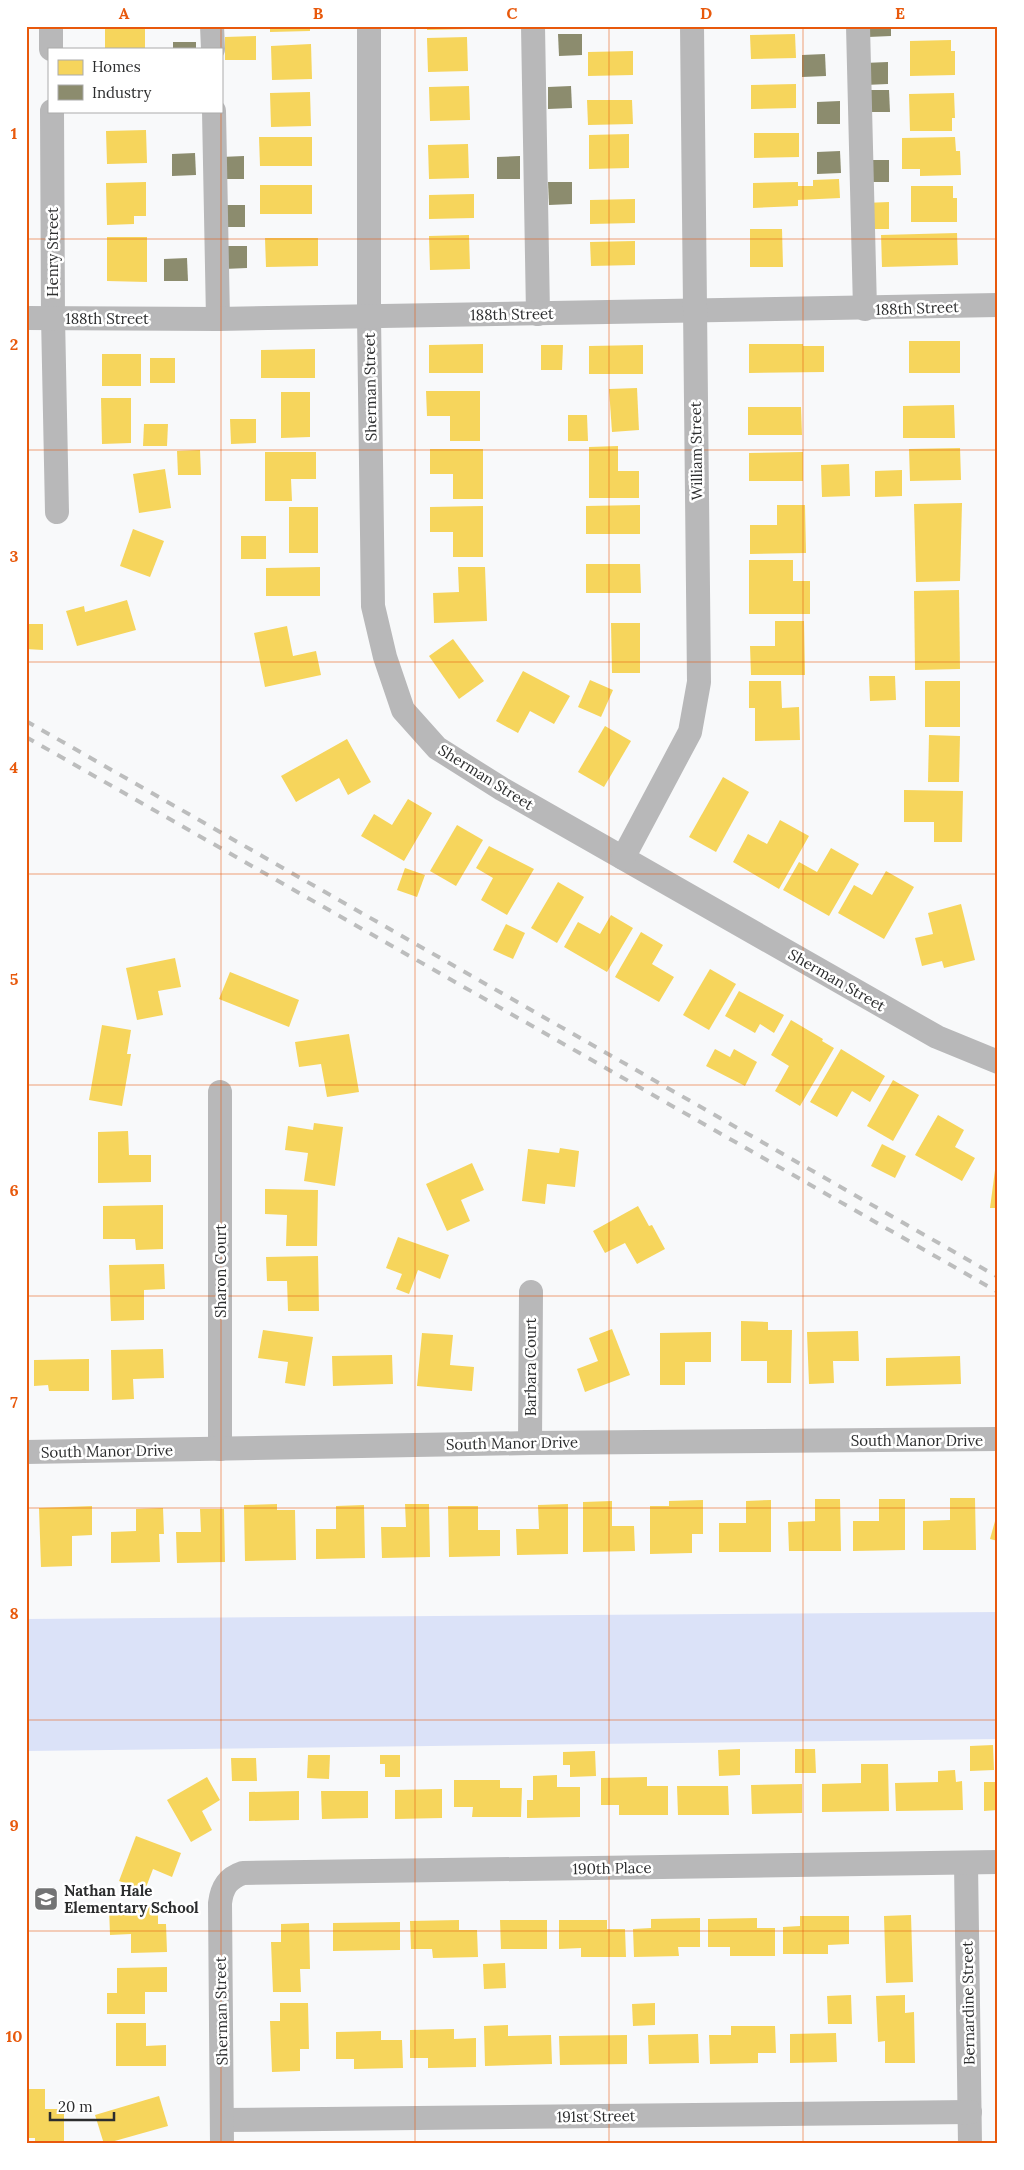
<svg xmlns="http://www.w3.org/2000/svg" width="1024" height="2170" viewBox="0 0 1024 2170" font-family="Lora,serif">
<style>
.green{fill:#dbe2f8}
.homes{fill:#f6d55c}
.industry{fill:#8c8c6e}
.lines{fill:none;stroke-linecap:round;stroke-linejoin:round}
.minor{stroke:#b8b8b9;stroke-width:24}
.rail{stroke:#bcbdbd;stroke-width:4;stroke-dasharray:9 9;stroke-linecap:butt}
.grid{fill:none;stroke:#e8590c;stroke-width:1;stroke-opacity:0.55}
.labels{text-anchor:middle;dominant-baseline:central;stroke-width:5;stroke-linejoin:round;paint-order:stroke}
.street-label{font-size:15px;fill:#2c2d2e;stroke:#fff}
.poi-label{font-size:15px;font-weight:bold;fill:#2c2d2e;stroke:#fff;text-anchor:start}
.neatline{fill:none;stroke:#e8590c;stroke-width:2}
.grid-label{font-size:16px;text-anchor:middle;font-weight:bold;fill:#e8590c}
</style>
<rect width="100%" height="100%" fill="#f8f9fa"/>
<!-- green -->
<path class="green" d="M998 1612V1739L26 1751V1619Z"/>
<!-- homes -->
<g class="homes">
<path d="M270 26H310V31L270 32Z"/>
<path d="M427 26H467V29L427 30Z"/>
<path d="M923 26H954V28L923 29Z"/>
<rect x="105" y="28" width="40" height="21"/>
<path d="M795 34 796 58 751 59 750 35Z"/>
<path d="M256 36V60H225V37Z"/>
<path d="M467 37 468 71 428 72 427 38Z"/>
<path d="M951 40V51H955V75L910 76V41Z"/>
<path d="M311 44 312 79 272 80 271 46Z"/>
<path d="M633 51V75L588 76V52Z"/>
<path d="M796 84V108L751 109V85Z"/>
<path d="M469 86 470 120 430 121 429 87Z"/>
<path d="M310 92 311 126 271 127 270 93Z"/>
<path d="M954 93 955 118H952V131H910L909 94Z"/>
<path d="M587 100H632L633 124 588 125Z"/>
<path d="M146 130 147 163 107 164 106 131Z"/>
<path d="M754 133H799V157L754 158Z"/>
<path d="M629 134V168L589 169V135Z"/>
<path d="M259 137H312V166H260Z"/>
<path d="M955 137 956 151H960L961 175 920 176V169H902V138Z"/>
<path d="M468 144 469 178 429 179 428 145Z"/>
<path d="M839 179 840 198 798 200V206L753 208V183L798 182V186H813V180Z"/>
<path d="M146 182V216H134V224L107 225 106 183Z"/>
<rect x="260" y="185" width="52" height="29"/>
<path d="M911 186H953V198H957V222H911Z"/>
<path d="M474 194V218L429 219V195Z"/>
<path d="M635 199V223L590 224V200Z"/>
<path d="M889 202V229H865L864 203Z"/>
<path d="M750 229H782L783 267H750Z"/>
<path d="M957 233 958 265 882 267 881 235Z"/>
<path d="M469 235 470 269 430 270 429 236Z"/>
<path d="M107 237H147V282L107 281Z"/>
<path d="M265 238H318V266L266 267Z"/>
<path d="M635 241V265L591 266 590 242Z"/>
<rect x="909" y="341" width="51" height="32"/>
<path d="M483 344V373H429V345Z"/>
<path d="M749 344H803V346H824V372L749 373Z"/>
<path d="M541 345H563L562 370H541Z"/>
<path d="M643 345V374H589V346Z"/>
<path d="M315 349V378H261V350Z"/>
<rect x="102" y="354" width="39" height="32"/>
<rect x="150" y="358" width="25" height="25"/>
<path d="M637 388 639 430 612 432 609 389Z"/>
<path d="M426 391H480V441H450V416H427Z"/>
<path d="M281 392H310V437L281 438Z"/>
<path d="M101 398H131V443L102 444Z"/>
<path d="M954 405 955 438H903V406Z"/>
<path d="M748 407H801L802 435H748Z"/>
<path d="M568 415H587L588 441H568Z"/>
<path d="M230 419H256V443L231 444Z"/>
<path d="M144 424H168L167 446H143Z"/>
<path d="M618 446V471H639V498H589V447Z"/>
<path d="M960 448 961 480 910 481 909 449Z"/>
<path d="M430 449H483V499H453V474H430Z"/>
<path d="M200 450 201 475H178L177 451Z"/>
<path d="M265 452H316V479H291L292 501H265Z"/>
<path d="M803 452V481H749V453Z"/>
<path d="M849 464 850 496 822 497 821 465Z"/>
<path d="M165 469 171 508 139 513 133 474Z"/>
<path d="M902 470V496L875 497V471Z"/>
<path d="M962 503 960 581 916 582 914 504Z"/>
<path d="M640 505V534H586V506Z"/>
<path d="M777 505H805L806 553 750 554V525H777Z"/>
<path d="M483 506V557H453V532H430V507Z"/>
<rect x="289" y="507" width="29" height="46"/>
<path d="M133 529 164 541 150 577 120 566Z"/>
<rect x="241" y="536" width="25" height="23"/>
<path d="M749 560H793V581H810V614H749Z"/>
<path d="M586 564H640L641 593H586Z"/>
<path d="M320 567V596H266V568Z"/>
<path d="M458 567H485L487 621 434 623 433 593 459 592Z"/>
<path d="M959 590 960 669 915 670 914 591Z"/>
<path d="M127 600 136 630 77 646 66 611 84 606 85 612Z"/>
<path d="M775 621H804L805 675H751L750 646H775Z"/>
<path d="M611 623H640V673H612Z"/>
<path d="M26 624H43V650L26 649Z"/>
<path d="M287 626 293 656 316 651 321 675 265 687 254 633Z"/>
<path d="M453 639 484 681 459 699 429 656Z"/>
<path d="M523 671 570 696 554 724 530 711 518 733 496 721Z"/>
<path d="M869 676H895L896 700 870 701Z"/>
<path d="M590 680 613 690 601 717 578 707Z"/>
<path d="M749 681H781L782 708 799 707 800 740 755 741V708H749Z"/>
<rect x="925" y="681" width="35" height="46"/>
<path d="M605 726 631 741 604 787 578 772Z"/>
<path d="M929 735 960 736 959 782H928Z"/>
<path d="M347 739 371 782 348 795 339 778 296 802 281 776Z"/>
<path d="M723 777 749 792 716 852 689 837Z"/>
<path d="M904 790 963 791 962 842H934V822H904Z"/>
<path d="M408 799 432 813 404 861 361 836 374 814 392 825Z"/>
<path d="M780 820 809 836 779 889 733 862 748 834 767 844Z"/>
<path d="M457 825 483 840 456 886 430 871Z"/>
<path d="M489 846 534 869 507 915 481 900 493 878 476 868Z"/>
<path d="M831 848 859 864 829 916 783 890 799 862 817 872Z"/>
<path d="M405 868 425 875 417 897 397 890Z"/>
<path d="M886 871 914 887 884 939 838 913 854 885 872 895Z"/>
<path d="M558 882 584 897 557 943 531 928Z"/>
<path d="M961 904 975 960 944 968 942 961 922 966 915 938 933 934 928 913Z"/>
<path d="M611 915 633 928 607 972 564 947 578 922 600 934Z"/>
<path d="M506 924 525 933 513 959 493 950Z"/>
<path d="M641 932 663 945 652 964 674 977 659 1002 615 977Z"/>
<path d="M175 958 181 987 158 991 163 1015 137 1020 126 968Z"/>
<path d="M710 969 736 984 709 1030 683 1015Z"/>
<path d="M230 972 299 1000 289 1027 219 999Z"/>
<path d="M739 991 784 1015 774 1033 760 1024 755 1033 725 1016Z"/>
<path d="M791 1020 823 1039 822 1041 834 1048 800 1106 775 1091 789 1066 771 1055Z"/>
<path d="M102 1025 131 1030 127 1054H131L122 1106 89 1100Z"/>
<path d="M349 1034 359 1092 327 1097 321 1064 299 1067 295 1042Z"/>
<path d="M715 1049 730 1057 734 1049 757 1062 745 1086 706 1066Z"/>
<path d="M841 1049 885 1076 870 1102 852 1091 837 1117 810 1102Z"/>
<path d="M893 1080 919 1095 893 1141 867 1126Z"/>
<path d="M938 1115 964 1130 955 1147 975 1158 962 1181 915 1155Z"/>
<path d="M314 1123 343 1127 335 1186 304 1181 308 1153 285 1150 288 1126 313 1130Z"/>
<path d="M128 1131 129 1155H151V1182L98 1183V1132Z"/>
<path d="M882 1144 906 1156 895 1178 871 1166Z"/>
<path d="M560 1148 579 1151 575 1187 547 1184 545 1204 522 1201 528 1149 559 1153Z"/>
<path d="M997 1155H998V1208H990Z"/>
<path d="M472 1163 484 1190 461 1200 470 1221 447 1231 426 1184Z"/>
<path d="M265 1189 318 1190 317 1246H286L287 1215 265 1214Z"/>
<path d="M163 1205V1249L136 1250 135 1239H103V1206Z"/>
<path d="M638 1206 649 1226 652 1225 665 1249 637 1264 625 1243 605 1253 593 1231Z"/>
<path d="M398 1237 449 1255 440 1279 418 1270 409 1294 396 1289 402 1274 386 1268Z"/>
<path d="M318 1256 319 1311H288L287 1281H267L266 1257Z"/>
<path d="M164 1264 165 1289 144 1290V1320L111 1321 109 1265Z"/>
<path d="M741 1321 768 1322V1330H792L791 1383H767V1361H741Z"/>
<path d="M612 1329 630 1375 585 1392 577 1369 598 1361 589 1338Z"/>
<path d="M263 1330 313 1337 305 1386 285 1383 288 1362 258 1358Z"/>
<path d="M858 1331 859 1361H833L834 1383 809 1384 807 1332Z"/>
<path d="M711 1332V1362H685V1385H660V1333Z"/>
<path d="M422 1333 453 1335 450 1365 474 1367 472 1391 417 1386Z"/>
<path d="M163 1349 164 1378 133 1379 134 1399 112 1400 111 1350Z"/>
<path d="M392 1355 393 1384 333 1386 332 1356Z"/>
<path d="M960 1356 961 1384 886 1386V1358Z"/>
<path d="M89 1359V1391H49L48 1385 34 1386V1360Z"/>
<path d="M950 1498H975L976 1550H923V1521L950 1520Z"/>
<path d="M815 1499H840L841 1551H789L788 1522 815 1521Z"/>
<path d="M879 1499H905V1550L853 1551V1521H879Z"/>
<path d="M703 1500V1534H692V1553L650 1554V1506H669V1501Z"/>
<path d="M771 1500V1552H719V1523H746V1501Z"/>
<path d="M612 1501V1526H634L635 1551 583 1552V1502Z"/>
<path d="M277 1504V1510H295L296 1560 245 1561 244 1505Z"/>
<path d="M405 1504H429L430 1557 382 1558 381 1527H406Z"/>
<path d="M568 1504V1554L517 1555 516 1529H539L538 1505Z"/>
<path d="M364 1505 365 1558 316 1559V1529H336V1506Z"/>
<path d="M92 1506V1535L72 1536V1566L41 1567 39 1508Z"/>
<path d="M448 1506H478V1530H500V1556L449 1557Z"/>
<path d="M163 1508 164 1534H159L160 1562 111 1563V1532L136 1531V1509Z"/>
<path d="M200 1509H224L225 1562 177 1563 176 1532H201Z"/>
<path d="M997 1514H998V1541L990 1539Z"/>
<path d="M993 1745 994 1770 970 1771V1746Z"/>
<path d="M740 1749V1775L719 1776 718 1750Z"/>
<path d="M795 1749H815L816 1773H795Z"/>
<path d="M595 1751 596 1776 570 1777V1765H563V1752Z"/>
<path d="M308 1755H330L329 1779 307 1778Z"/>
<path d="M380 1755H400V1777H385V1764H380Z"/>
<path d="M231 1758H256L257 1781H232Z"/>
<path d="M861 1764H888L889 1811 822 1812V1784L861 1783Z"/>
<path d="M955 1770 956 1782 962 1781 963 1810 896 1811 895 1783 938 1782V1771Z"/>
<path d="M557 1775V1787H580V1817L527 1818V1800H533V1776Z"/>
<path d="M207 1777 220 1800 202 1811 212 1830 191 1842 167 1800Z"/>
<path d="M647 1777V1786H668V1815H619V1805H601V1778Z"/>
<path d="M454 1780H500V1788H522L521 1817H472L473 1807H454Z"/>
<path d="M984 1782H998V1810L984 1811Z"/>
<path d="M802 1784V1813L752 1814 751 1785Z"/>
<path d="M677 1786H728L729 1815H678Z"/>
<path d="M442 1789V1818L395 1819V1790Z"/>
<path d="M299 1791V1820L249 1821V1792Z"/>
<path d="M321 1791H368V1818L322 1819Z"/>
<path d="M136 1836 181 1853 172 1877 153 1869 145 1890 119 1881Z"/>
<path d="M158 1905V1924H166L167 1952 131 1953V1934L110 1935 109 1907Z"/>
<path d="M911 1915 913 1982 886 1983 884 1916Z"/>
<path d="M800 1916H849V1944L828 1945V1954H783V1927L800 1926Z"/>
<path d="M700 1918V1947H678L679 1956 634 1957 633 1929 651 1928V1919Z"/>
<path d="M757 1918V1928H775V1956H730V1947H708V1919Z"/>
<path d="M459 1920V1930H477L478 1957 433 1958 432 1949H411L410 1921Z"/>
<path d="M500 1920H547V1949H501Z"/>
<path d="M559 1920H607V1929H625L626 1957H581V1948L559 1949Z"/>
<path d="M400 1922V1950L333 1951V1923Z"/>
<path d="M309 1923 310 1969H300L301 1992H273L271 1942H281V1924Z"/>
<path d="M505 1963 506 1988 484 1989 483 1964Z"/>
<path d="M167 1967V1992H145V2014H107V1993H117V1968Z"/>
<path d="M851 1995 852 2024H828L827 1996Z"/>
<path d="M905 1995V2013L914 2012 915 2063H885V2041L878 2042 876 1996Z"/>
<path d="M280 2003H308L309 2049H300V2071L272 2072 270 2021H280Z"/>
<path d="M655 2003V2025L633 2026 632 2004Z"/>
<path d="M116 2023H146V2046L166 2045V2066H116Z"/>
<path d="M508 2025V2036L551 2035 552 2064 485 2066 484 2026Z"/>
<path d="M731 2026H775L776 2053H758V2063L710 2064 709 2035H731Z"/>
<path d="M454 2029V2039L476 2038V2067L428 2068V2058H410V2030Z"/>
<path d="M381 2031V2040H402L403 2068 354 2069V2059H336V2032Z"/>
<path d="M836 2033 837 2062 790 2063V2034Z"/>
<path d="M698 2034 699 2063 649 2064 648 2035Z"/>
<path d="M627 2035V2064L560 2065 559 2036Z"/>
<path d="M26 2089H45V2109H64V2144H35V2138H26Z"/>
<path d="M159 2096 168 2126 104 2144 95 2115Z"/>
</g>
<!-- industry -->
<g class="industry">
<path d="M868 26H891V36L868 37Z"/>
<path d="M558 34H582V55L559 56Z"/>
<rect x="173" y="42" width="23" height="7"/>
<path d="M825 54 826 76 802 77V55Z"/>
<path d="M888 62V84L865 85 864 63Z"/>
<path d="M571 86 572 108 548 109V87Z"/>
<path d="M866 90H889L890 112H867Z"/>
<path d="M840 101V124H817V102Z"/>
<path d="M840 151 841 173 817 174V152Z"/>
<path d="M195 153 196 175 172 176V154Z"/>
<path d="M244 156V179H221V157Z"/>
<path d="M520 156V179H497V157Z"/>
<rect x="866" y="160" width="23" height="22"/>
<path d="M548 182H572V204L549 205Z"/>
<path d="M221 205H245V227H222Z"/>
<path d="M224 246H247V268L224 269Z"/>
<path d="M187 258 188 281H164V259Z"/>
</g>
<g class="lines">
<!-- minor -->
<g class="minor">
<path d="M51 26V49"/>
<path d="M212 26 213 49"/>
<path d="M369 26V317L373 606 385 657 403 710 437 748 502 789 937 1037 998 1062"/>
<path d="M533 26 538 314"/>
<path d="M858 26 865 309"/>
<path d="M52 111 53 317 57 512"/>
<path d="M214 111 218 319"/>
<path d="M26 318 218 319 998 305"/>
<path d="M623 858 690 732 699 682 692 26"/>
<path d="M220 1092V1449"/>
<path d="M530 1443 531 1292"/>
<path d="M26 1452 530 1443 998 1439"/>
<path d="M966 1863 970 2144"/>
<path d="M222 2120 970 2112"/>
<path d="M222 2144 220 1903C222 1887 228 1878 243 1873L998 1862"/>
</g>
<!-- rail -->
<g class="rail">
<path d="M26 721 998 1277"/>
<path d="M26 737 998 1292"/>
</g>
</g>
<!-- grid -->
<path class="grid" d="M221 26V2144M415 26V2144M609 26V2144M803 26V2144M26 239H998M26 450H998M26 662H998M26 874H998M26 1085H998M26 1296H998M26 1508H998M26 1720H998M26 1931H998"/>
<!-- icons -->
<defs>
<symbol id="school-square" viewBox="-11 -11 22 22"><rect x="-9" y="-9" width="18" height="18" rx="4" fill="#737475" stroke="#fff"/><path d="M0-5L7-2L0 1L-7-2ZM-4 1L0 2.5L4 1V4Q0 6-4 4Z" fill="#fff"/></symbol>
</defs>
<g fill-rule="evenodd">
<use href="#school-square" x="32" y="1885" width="28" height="28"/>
</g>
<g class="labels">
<!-- street labels -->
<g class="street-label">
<text transform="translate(52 252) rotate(-90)">Henry Street</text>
<text transform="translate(917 308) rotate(-2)">188th Street</text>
<text transform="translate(512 314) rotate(-1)">188th Street</text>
<text x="107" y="318">188th Street</text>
<text transform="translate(370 387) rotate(-91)">Sherman Street</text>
<text transform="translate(696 451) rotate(-91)">William Street</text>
<text transform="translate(486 777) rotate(32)">Sherman Street</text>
<text transform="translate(837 980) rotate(30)">Sherman Street</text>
<text transform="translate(220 1271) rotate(-90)">Sharon Court</text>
<text transform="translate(530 1367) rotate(-90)">Barbara Court</text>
<text x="917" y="1440">South Manor Drive</text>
<text transform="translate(512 1443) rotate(-1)">South Manor Drive</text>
<text transform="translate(107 1451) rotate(-1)">South Manor Drive</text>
<text transform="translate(612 1868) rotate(-1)">190th Place</text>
<text transform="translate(968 2003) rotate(-91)">Bernardine Street</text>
<text transform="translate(221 2011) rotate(-91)">Sherman Street</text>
<text transform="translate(596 2116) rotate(-1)">191st Street</text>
</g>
<!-- poi labels -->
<g class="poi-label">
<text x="64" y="1890">Nathan Hale<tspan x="64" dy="17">Elementary School</tspan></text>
</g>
</g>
<!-- border -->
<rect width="1024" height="2170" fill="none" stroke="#ffffff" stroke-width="55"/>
<!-- legend -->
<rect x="48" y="48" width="175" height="65" fill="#ffffff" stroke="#ababab"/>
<rect x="58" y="60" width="25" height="15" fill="#f6d55c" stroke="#ababab"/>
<text x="92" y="72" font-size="15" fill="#2c2d2e">Homes</text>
<rect x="58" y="85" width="25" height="15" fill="#8c8c6e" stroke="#ababab"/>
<text x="92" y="98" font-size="15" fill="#2c2d2e">Industry</text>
<!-- scale -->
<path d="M50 2112v8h64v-8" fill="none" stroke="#2c2d2e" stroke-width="2.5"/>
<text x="58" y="2112" font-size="15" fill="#2c2d2e" stroke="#ffffff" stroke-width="4" paint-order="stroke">20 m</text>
<rect x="28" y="28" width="968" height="2114" class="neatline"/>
<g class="grid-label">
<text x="124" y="19">A</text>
<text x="318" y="19">B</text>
<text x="512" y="19">C</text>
<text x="706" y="19">D</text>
<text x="900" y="19">E</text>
<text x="14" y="139">1</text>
<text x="14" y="350">2</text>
<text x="14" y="562">3</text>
<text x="14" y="773">4</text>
<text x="14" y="985">5</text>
<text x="14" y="1196">6</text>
<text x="14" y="1408">7</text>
<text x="14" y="1619">8</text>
<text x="14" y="1831">9</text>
<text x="14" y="2042">10</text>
</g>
</svg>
